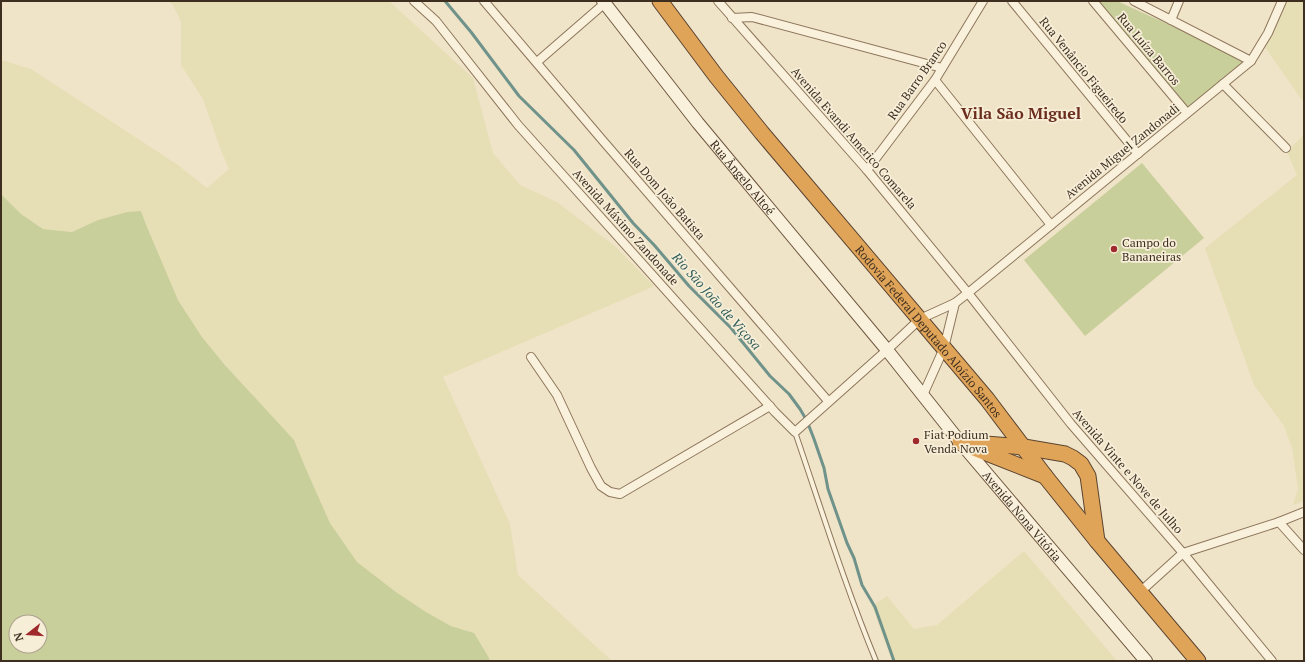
<svg xmlns="http://www.w3.org/2000/svg" width="1305" height="662" viewBox="0 0 1305 662" font-family="'PT Serif',serif">
<style>
.farmland{fill:#e6deb5}
.green{fill:#c9cf9b;fill-rule:evenodd}
.lines{fill:none;stroke-linecap:round;stroke-linejoin:round}
.stream{stroke:#6f938a;stroke-width:3}
.lane-casing{stroke:#8d765c;stroke-width:6}
.street-casing{stroke:#8d765c;stroke-width:10}
.secondary-casing{stroke:#6f573f;stroke-width:14}
.highway-casing{stroke:#5b4430;stroke-width:17}
.lane{stroke:#faf1dc;stroke-width:4}
.street{stroke:#faf1dc;stroke-width:8}
.secondary{stroke:#faf1dc;stroke-width:12}
.highway{stroke:#e0a458;stroke-width:15}
.poi-dot{fill:#9e2a2b;stroke:#f7eed8;stroke-width:1.5}
.labels{text-anchor:middle;dominant-baseline:central;stroke-width:3.5;stroke-linejoin:round;paint-order:stroke}
.street-label{font-size:12px;fill:#3d2e20;stroke:#f7eed8}
.poi-label{font-size:12px;fill:#3d2e20;stroke:#f7eed8;text-anchor:start}
.water-label{font-size:13px;font-style:italic;fill:#2f5d5a;stroke:#f7eed8}
.district-label{font-size:16px;font-weight:bold;fill:#6b2e1e;stroke:#f7eed8}
</style>
<rect width="100%" height="100%" fill="#f0e4c8"/>
<!-- farmland -->
<g class="farmland">
<path d="M169 1H389L473 78 493 153 520 185 557 202 616 247 654 286 643 291 443 377 510 524 518 575 612 661H490L488 656 474 633 451 626 426 612 396 592 357 562 330 523 306 469 294 440 224 364 202 337 178 300 145 222 141 211 127 212 98 220 72 232 43 229 21 214 1 194V60L31 69 178 165 207 188 229 169 220 148 203 99 181 65V22L173 5Z"/>
<path d="M1285 1H1304V103L1265 47 1264 42Z"/>
<path d="M1304 134V501L1293 505 1298 489 1292 448 1284 426 1254 385 1205 248 1297 175 1287 152Z"/>
<path d="M1024 551 1117 661H892L872 606 887 596 914 629 937 625Z"/>
</g>
<!-- green -->
<g class="green">
<path d="M1095 1H1117L1249 61 1188 112Z"/>
<path d="M1142 163 1204 238 1085 336 1024 260Z"/>
<path d="M1 194 21 214 43 229 72 232 98 220 127 212 141 211 145 222 178 300 202 337 224 364 294 440 306 469 330 523 357 562 396 592 426 612 451 626 474 633 488 656 490 661H1ZM16 622H40V646H16Z"/>
</g>
<g class="lines">
<!-- stream -->
<path class="stream" d="M445 1 471 32 519 96 574 150 633 223 655 246 689 286 731 328 770 376 789 394 800 409 807 421 814 439 824 468 828 489 847 543 854 558 862 585 875 607 894 661"/>
<defs>
<path id="lane" d="M795 432C821 508 845 586 876 661"/>
<g id="street">
<path d="M414 1 436 21 518 125 775 412 795 432 887 350 920 319 955 303 968 293 1251 61 1268 33 1282 1"/>
<path d="M484 1 604 142 828 401"/>
<path d="M718 1 867 170 968 293 1071 424 1183 553 1272 661"/>
<path d="M1012 1 1138 154"/>
<path d="M1093 1 1187 113"/>
<path d="M1134 1 1251 61"/>
<path d="M732 18 752 17 942 68"/>
<path d="M1171 20 1179 1"/>
<path d="M537 62 605 3"/>
<path d="M935 80 1051 225"/>
<path d="M1223 84 1286 148"/>
<path d="M867 170 935 80 983 1"/>
<path d="M531 357 557 395 591 468 601 486 610 492 620 494 770 406"/>
<path d="M923 395 944 348 955 303"/>
<path d="M1279 522 1304 550"/>
<path d="M1140 592 1183 553 1279 522 1304 512"/>
</g>
<g id="secondary">
<path id="s1" d="M603 1 698 123 887 350 960 442 1146 661"/>
</g>
<g id="highway">
<path id="s2" d="M660 1 716 76 762 133 987 399 1045 476 1097 541 1198 661"/>
<path d="M960 442 1024 447 1065 454 1073 458 1081 464 1088 476 1097 541"/>
<path d="M974 448 1045 476"/>
</g>
</defs>
<!-- lane casing -->
<use href="#lane" class="lane-casing"/>
<!-- street casing -->
<use href="#street" class="street-casing"/>
<!-- secondary casing -->
<use href="#secondary" class="secondary-casing"/>
<!-- highway casing -->
<use href="#highway" class="highway-casing"/>
<!-- lane -->
<use href="#lane" class="lane"/>
<!-- street -->
<use href="#street" class="street"/>
<!-- secondary -->
<use href="#secondary" class="secondary"/>
<!-- highway -->
<use href="#highway" class="highway"/>
</g>
<!-- markers -->
<g class="poi-dot">
<circle cx="1114" cy="249" r="4"/>
<circle cx="916" cy="441" r="4"/>
</g>
<g class="labels">
<!-- street labels -->
<g class="street-label">
<text transform="translate(1149 49) rotate(50)">Rua Luíza Barros</text>
<text transform="translate(1084 70) rotate(51)">Rua Venâncio Figueiredo</text>
<text transform="translate(917 80) rotate(-55)">Rua Barro Branco</text>
<text transform="translate(854 138) rotate(49)">Avenida Evandi Americo Comarela</text>
<text transform="translate(1122 151) rotate(-39)">Avenida Miguel Zandonadi</text>
<text stroke="none"><textPath href="#s1" startOffset="225">Rua Ângelo Altoé</textPath></text>
<text transform="translate(665 194) rotate(49)">Rua Dom João Batista</text>
<text transform="translate(626 227) rotate(48)">Avenida Máximo Zandonade</text>
<text stroke="none"><textPath href="#s2" startOffset="426">Rodovia Federal Deputado Aloízio Santos</textPath></text>
<text transform="translate(1128 471) rotate(49)">Avenida Vinte e Nove de Julho</text>
<text stroke="none"><textPath href="#s1" startOffset="664">Avenida Nona Vitória</textPath></text>
</g>
<!-- poi labels -->
<g class="poi-label">
<text x="1122" y="242">Campo do<tspan x="1122" dy="14">Bananeiras</tspan></text>
<text x="924" y="434">Fiat Podium<tspan x="924" dy="14">Venda Nova</tspan></text>
</g>
<!-- water labels -->
<g class="water-label">
<text transform="translate(717 301) rotate(48)">Rio São João de Viçosa</text>
</g>
<!-- district labels -->
<g class="district-label">
<text x="1021" y="113">Vila São Miguel</text>
</g>
</g>
<!-- border -->
<rect width="1305" height="662" fill="none" stroke="#3d2e20" stroke-width="4"/>
<!-- north arrow -->
<g transform="translate(28 634) rotate(253)"><circle r="19" fill="#f7eed8" stroke="#ada18e"/>
<path d="M0-3L7 15L0 10L-7 15Z" fill="#9e2a2b"/>
<text y="-6" font-size="11" font-weight="bold" text-anchor="middle" fill="#3d2e20">N</text>
</g>
</svg>
